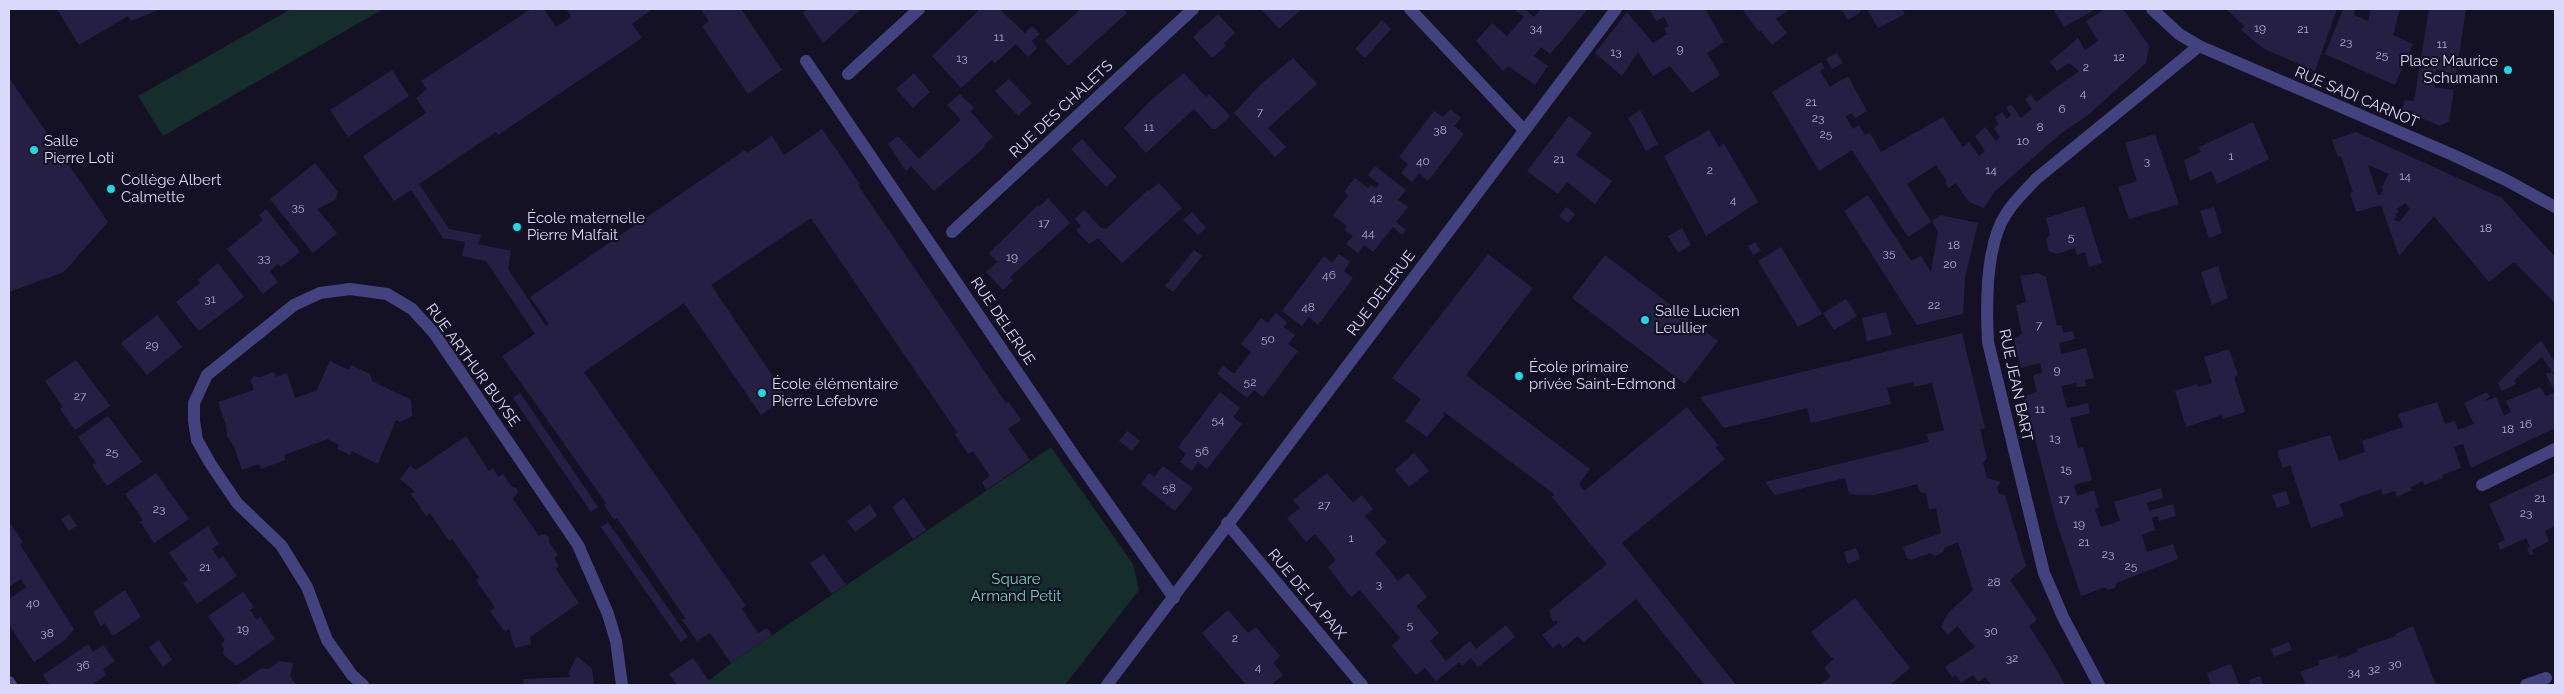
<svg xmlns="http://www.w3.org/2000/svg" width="2564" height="694" viewBox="0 0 2564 694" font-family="Raleway,sans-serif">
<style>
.green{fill:#152d2b}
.building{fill:#252043;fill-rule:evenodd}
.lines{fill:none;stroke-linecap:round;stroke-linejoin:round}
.minor{stroke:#42427e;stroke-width:12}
.poi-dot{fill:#1adae5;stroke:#141124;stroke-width:2}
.labels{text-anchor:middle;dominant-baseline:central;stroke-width:4.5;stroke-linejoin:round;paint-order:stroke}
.number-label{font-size:12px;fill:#aeabcd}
.poi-label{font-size:15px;fill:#dbd9fb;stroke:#141124;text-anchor:start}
.street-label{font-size:15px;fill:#dbd9fb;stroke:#141124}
.park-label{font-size:15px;fill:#6cd3b4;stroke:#141124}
</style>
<rect width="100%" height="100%" fill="#141124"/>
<!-- green -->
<g class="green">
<path d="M291 9H383L163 136 138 96Z"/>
<path d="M1051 447 1133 564 1139 590 1065 685H708L706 683 731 663Z"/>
</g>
<!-- building -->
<g class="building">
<path d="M57 9H161L131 21 128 16 79 45Z"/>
<path d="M531 9H544L556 27 571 17 566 9 651 10 632 24 642 38 498 135 496 132 419 184 449 229 481 235 478 244 511 251 508 269 546 326 549 324 530 297 745 150 747 153 772 136 784 155 822 129 860 184 858 185 1006 403 1009 402 1021 420 1008 429 1030 460 986 490 982 482 990 476 973 451 968 454 955 434 957 432 811 218 711 285 787 397 761 415 684 303 584 372 746 606 742 609 758 633 767 628 772 635 731 663 710 633 697 641 682 620 685 618 617 518 614 520 604 505 606 503 502 356 535 334 486 261 462 256 465 242 443 238 411 190 394 201 363 156 426 113 416 98 427 89 421 81Z"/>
<path d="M703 9H741L782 70 748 94 702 26 709 21 701 10Z"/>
<path d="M807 9H861L823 43 803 13Z"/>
<path d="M980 9H999L1025 33 1032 26 1040 34 1032 41 1037 48 1028 57 1016 44 995 63 992 60 961 88 932 56Z"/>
<path d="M1081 9H1123L1127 13 1068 66 1045 41Z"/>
<path d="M1261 9H1302L1279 29Z"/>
<path d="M1514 9H1525L1534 17 1540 10 1538 9H1588L1550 54 1541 47 1534 56 1548 66 1535 85 1508 66 1503 71 1476 41 1492 23 1507 36 1524 17Z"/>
<path d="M1649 9H1705L1724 42 1707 53 1720 75 1692 93 1670 66 1653 76 1638 52 1622 76 1595 53 1627 12 1653 43 1667 34 1664 28 1669 26 1664 17 1656 21Z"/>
<path d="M1742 9H1790L1776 19 1787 33 1772 45 1761 31 1759 32Z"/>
<path d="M1841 9H1859L1861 12 1848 20Z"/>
<path d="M1867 9H1902L1905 14 1878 28Z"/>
<path d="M2053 9H2096L2064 27Z"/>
<path d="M2105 9H2123L2149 46 2146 63 2088 115 2059 135 1994 192 1984 208 1969 202 1956 183 1948 188 1945 182 1947 181 1936 165 1907 184 1931 222 1908 237 1852 150 1819 171 1772 92 1821 62 1825 68 1820 71 1830 87 1848 76 1867 111 1855 118 1852 113 1846 116 1853 129 1859 125 1865 135 1870 133 1881 152 1943 117 1963 147 1969 142 1979 156 1985 151 1975 136 1985 127 1996 141 2000 137 1994 128 1999 124 1995 118 2002 112 2007 119 2011 115 2006 108 2011 104 2021 118 2032 109 2025 99 2031 95 2036 102 2079 71 2069 63 2057 71 2050 62 2078 38 2085 50 2098 41 2086 21Z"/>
<path d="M2226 9H2337L2315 71 2264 49 2241 30 2244 26Z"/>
<path d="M2343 9H2355L2354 15 2368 21 2371 9H2400L2393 35 2413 44 2395 85 2325 54Z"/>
<path d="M2429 9H2466L2456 74 2436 70 2433 87 2454 90 2449 121 2440 126 2412 114 2413 111 2403 110 2404 100 2414 101Z"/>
<path d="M1218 14 1235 33 1224 43 1226 46 1212 58 1193 37Z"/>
<path d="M1382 20 1391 29 1365 58 1355 49Z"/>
<path d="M1837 53 1843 63 1832 69 1826 59Z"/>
<path d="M1293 58 1317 84 1268 128 1286 147 1275 157 1234 113 1261 84Z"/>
<path d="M392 70 409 96 348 137 330 110Z"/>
<path d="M914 73 930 92 913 108 896 89Z"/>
<path d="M1184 73 1206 97 1209 94 1230 116 1216 129H1212L1194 109 1146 153 1124 128 1151 100Z"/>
<path d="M9 78 108 222 64 272 9 292Z"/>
<path d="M1009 79 1032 103 1018 116 995 91Z"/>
<path d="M960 94 974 108 970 111 993 137 984 145 985 147 934 191 911 166 906 171 888 144 898 136 919 159 961 120 947 105Z"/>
<path d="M1450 109 1461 118 1454 126 1464 134 1428 181 1419 173 1412 182 1401 173 1408 164 1399 157 1434 111 1443 117Z"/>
<path d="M1640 110 1658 144 1646 151 1628 118Z"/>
<path d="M1569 116 1592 133 1576 155 1612 181 1595 204 1567 182 1558 194 1527 171Z"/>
<path d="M2253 122 2269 159 2217 184 2211 171 2190 181 2184 160 2201 152 2199 147Z"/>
<path d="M1709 130 1719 147 1724 144 1758 202 1706 236 1664 156Z"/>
<path d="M2356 132 2502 198 2555 257V303L2514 262 2489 282 2434 216 2399 256 2381 205 2356 212 2350 193 2353 192 2341 156 2338 157 2332 140ZM2368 165 2389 174 2381 188 2383 189 2381 195H2378ZM2405 203 2410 209 2399 222 2393 219 2397 217 2395 214 2399 212 2397 209Z"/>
<path d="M2155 134 2179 204 2129 219 2118 187 2137 181 2125 143Z"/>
<path d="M1082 139 1117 177 1106 187 1071 149Z"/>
<path d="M315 163 338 192 335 200 317 209 337 233 313 253 270 199Z"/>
<path d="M1375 166 1406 190 1398 200 1408 207 1396 222 1406 230 1402 235 1393 227 1373 252 1364 245 1358 253 1346 244 1353 236 1344 230 1347 226 1333 215 1348 196 1344 192 1355 178 1368 188 1371 185 1376 188 1379 184 1368 175Z"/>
<path d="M1159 183 1182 208 1122 263 1098 238 1089 244 1076 230 1081 226 1075 219 1084 210 1101 228 1106 229 1148 190 1149 191Z"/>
<path d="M1868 195 1911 261 1921 256 1931 272 1938 232 1932 221 1941 215 1978 223 1965 278 1963 314 1917 325 1844 211Z"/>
<path d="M1048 198 1070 223 1010 277 1013 281 1003 290 986 272 997 262 989 253 1038 205 1040 206Z"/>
<path d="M2084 206 2102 263 2089 267 2085 252 2077 255 2075 248 2056 254 2049 251 2046 240 2050 234 2046 218Z"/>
<path d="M1566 207 1575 214 1568 223 1559 216Z"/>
<path d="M2214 207 2222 233 2209 238 2200 211Z"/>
<path d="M266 209 300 252 281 267 278 264 270 271 278 282 263 294 227 249 263 220 259 215Z"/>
<path d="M1192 212 1206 228 1198 235 1183 220Z"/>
<path d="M1682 228 1691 245 1678 253 1668 236Z"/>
<path d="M1755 242 1761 251 1753 255 1748 246Z"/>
<path d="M1781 247 1822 314 1798 327 1758 261Z"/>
<path d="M1194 250 1202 256 1173 292 1165 286Z"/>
<path d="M1339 254 1350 262 1344 271 1353 278 1318 325 1309 317 1302 326 1282 311 1324 256 1332 263Z"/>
<path d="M1488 254 1533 288 1466 375 1590 469 1579 484 1584 491 1687 407 1718 445 1715 447 1725 459 1622 543 1736 685H1703L1704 684 1636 599 1584 642 1578 636 1563 648 1559 643 1553 648 1542 635 1558 623 1556 620 1553 622 1549 611 1607 564 1552 497 1554 494 1444 412V416L1427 437 1405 421 1421 399 1392 378Z"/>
<path d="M1605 255 1718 341 1685 384 1572 298Z"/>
<path d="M218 263 244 297 199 331 176 302 200 283 198 280Z"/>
<path d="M2218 266 2228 298 2212 305 2201 272Z"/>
<path d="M2038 273 2046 277 2057 326 2062 325 2063 333 2073 331 2075 339 2059 343 2061 354 2086 348 2094 378 2085 380 2086 386 2077 387 2076 383 2061 386 2067 408 2088 403 2090 413 2070 418 2078 448 2083 447 2092 480 2074 485 2077 496 2094 490 2099 507 2095 509 2101 527 2120 521 2114 502 2161 488 2163 498 2147 503 2149 511 2173 504 2176 516 2159 521 2158 516 2152 518 2155 530 2142 535 2147 552 2173 544 2178 559 2116 583 2115 588 2108 590 2105 587 2081 596 2056 521 2024 396 2037 392 2033 375 2042 373 2040 363 2021 368 2014 339 2022 334 2016 305 2026 302 2020 276Z"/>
<path d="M1846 299 1857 316 1834 330 1823 313Z"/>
<path d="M1886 312 1892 335 1867 341 1862 318Z"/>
<path d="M1276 313 1287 322 1284 327 1295 335 1288 344 1298 351 1263 397 1254 390 1247 398 1217 374 1223 365 1234 374 1251 352 1241 344 1261 318 1268 323Z"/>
<path d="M157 315 182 347 147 375 121 343Z"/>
<path d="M1962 333 1985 428 1980 429 1987 458 1983 463 1987 478 2001 482 1997 487 1999 494 2005 495 2026 566 2010 580 2037 620 2029 626 2048 655 2065 685H1991L1985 677 1978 682 1973 675 1961 683 1956 675 1952 677 1945 667 1975 647 1957 626 1948 635 1941 627 1948 613 1973 590 1958 542 1944 548 1943 552 1935 556 1930 553 1911 560 1907 558 1903 547 1941 533 1936 508 1929 509 1926 493 1920 492 1917 484 1875 495H1858L1849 494 1845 478 1775 495 1765 482 1929 442 1927 434 1944 430 1932 383 1914 387 1913 382 1887 388 1891 404 1811 423 1807 408 1724 428 1700 397Z"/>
<path d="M2541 340 2555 363V371L2553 373 2542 357 2514 380 2516 384 2502 391 2498 383Z"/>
<path d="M2229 349 2238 375 2234 377 2245 412 2223 419 2222 415 2186 427 2175 391 2197 384 2198 387 2212 383 2204 357Z"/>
<path d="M76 360 110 406 75 430 60 409 63 407 45 381Z"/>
<path d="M330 361 349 370 351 365 370 374 372 381 411 400 412 416 400 422 396 420 378 464 352 451 350 455 337 449 339 445 328 439 284 455 285 460 261 469 259 464 242 470 234 447 227 436 226 425 218 402 254 390 251 381 253 376 260 377 274 372 276 377 287 373 295 398 316 391Z"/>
<path d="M2552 372 2555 377V428L2471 468 2463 444 2454 447 2461 468 2442 475 2443 478 2424 485 2423 481 2411 487 2412 490 2397 497 2395 491 2383 495 2381 489 2340 504 2344 516 2311 528 2290 465 2283 468 2277 451 2330 435 2339 461 2365 452 2362 441 2403 427 2398 414 2437 402 2445 424 2455 421 2458 430 2474 424 2464 403 2487 392 2490 397 2485 400 2486 401 2496 397 2504 416 2511 412 2506 401 2540 387 2546 396 2555 392 2546 374Z"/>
<path d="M1220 392 1240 408 1233 417 1242 424 1207 469 1198 462 1192 471 1180 462 1186 454 1178 447Z"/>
<path d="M520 393 598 507 591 512 513 398Z"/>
<path d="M108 416 142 462 107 486 92 465 96 463 78 437Z"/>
<path d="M1127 431 1140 441 1132 451 1119 441Z"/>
<path d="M466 436 489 471 493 468 498 477 503 474 512 487 516 488 518 492 513 499 539 536 543 534 549 537V542L558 555 554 558 559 566 556 569 579 603 530 637 531 644 515 648 509 629 505 632 490 611 495 608 476 580 479 577 452 539 449 541 430 513 426 516 411 494 415 492 413 490 400 479 410 466 416 470Z"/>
<path d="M1414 453 1429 471 1409 487 1395 470Z"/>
<path d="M1163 466 1193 488 1175 511 1141 484 1149 473 1154 477Z"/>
<path d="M156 473 189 519 154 543 140 522 143 520 125 494Z"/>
<path d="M1327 473 1353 503 1362 495 1373 509 1365 516 1387 542 1375 553 1398 581 1408 573 1427 597 1416 606 1439 633 1430 641 1446 661 1470 641 1476 649 1506 625 1515 637 1478 667 1471 658 1462 666 1459 662 1436 681 1425 668 1416 675 1392 646 1400 638 1360 590 1351 597 1328 567 1336 560 1315 534 1306 542 1287 518 1300 508 1293 500Z"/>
<path d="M2555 473V526L2545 531 2549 541 2532 550 2534 554 2530 555 2527 549 2530 547 2526 538 2500 550 2498 543 2505 540 2489 504Z"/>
<path d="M2286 491 2290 504 2277 508 2272 495Z"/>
<path d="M904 498 926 530 913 539 892 507Z"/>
<path d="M870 504 877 516 855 532 847 521Z"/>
<path d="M69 514 77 526 69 531 61 519Z"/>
<path d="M9 522 23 542 20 545 74 629 65 640 34 662 9 625V599L26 587 21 579 9 587Z"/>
<path d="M608 522 688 637 681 642 601 527Z"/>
<path d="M208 526 219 544 212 549 219 559 223 556 237 576 197 604 183 583 188 580 169 553Z"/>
<path d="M1856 548 1860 559 1848 564 1844 552Z"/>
<path d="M824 554 846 585 832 594 810 563Z"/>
<path d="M125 590 141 617 113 636 105 623 101 626 93 612Z"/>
<path d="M243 592 254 607 250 610 257 620 260 617 275 639 236 666 223 654 224 649 221 644 225 640 208 616Z"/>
<path d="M1855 598 1910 668 1890 685H1820L1831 676 1824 668 1834 658H1831L1811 632Z"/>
<path d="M1228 610 1248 633 1256 627 1280 656 1273 663 1283 675 1271 685H1246L1202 633Z"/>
<path d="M2413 626 2436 685H2299L2305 683 2300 672 2319 665 2318 661 2337 655 2338 659 2358 652 2357 649 2396 636 2395 634Z"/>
<path d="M159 640 172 660 163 667 149 647Z"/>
<path d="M2289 642 2292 650 2274 657 2271 649Z"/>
<path d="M88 644 93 652 103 645 115 661 103 669 106 675 92 685H50L43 675Z"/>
<path d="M577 656 592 669 594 685H524L523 679 570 677 569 672Z"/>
<path d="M693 658 709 681 706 683 708 685H677L669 674Z"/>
<path d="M280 661 293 663 290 676 296 685H240L239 683 262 668 268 669Z"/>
<path d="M2231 664 2239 685H2211L2207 673Z"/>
<path d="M2260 676 2263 685H2251L2249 680Z"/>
</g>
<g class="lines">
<!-- minor -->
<g class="minor">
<path d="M1410 9 1523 129"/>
<path d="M2152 9 2179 34 2199 46 2453 155 2506 180 2555 207"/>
<path d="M806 61 1075 457 1174 598"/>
<path d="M848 74 919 9"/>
<path d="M952 232 1193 9"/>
<path d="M2482 485 2555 449"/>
<path d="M1227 523 1362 685"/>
<path d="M9 682 11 685"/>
<path d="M363 685 352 675 327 640 307 587 281 545 237 503 210 463 197 440 194 421V403L207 375 294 305 320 293 350 289 387 294 412 309 434 333 578 545 608 614 616 641 622 685"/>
<path d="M1107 685 1616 9"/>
<path d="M2099 685 2063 617 2044 573 1988 342C1986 305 1985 246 2006 214 2014 201 2026 190 2036 179L2199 46"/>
<path d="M2526 685 2546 678"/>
</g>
</g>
<!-- markers -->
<g class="poi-dot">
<circle cx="2508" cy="70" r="5"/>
<circle cx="34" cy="150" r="5"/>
<circle cx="111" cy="189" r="5"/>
<circle cx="517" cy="227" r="5"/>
<circle cx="1645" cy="320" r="5"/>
<circle cx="1519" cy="376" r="5"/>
<circle cx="762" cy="393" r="5"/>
</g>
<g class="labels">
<!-- number labels -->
<g class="number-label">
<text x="1536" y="28">34</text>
<text x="2260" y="28">19</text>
<text x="2303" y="29">21</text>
<text x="999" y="37">11</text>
<text x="2346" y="42">23</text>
<text x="2442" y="44">11</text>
<text x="1680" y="49">9</text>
<text x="1616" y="52">13</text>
<text x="2382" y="55">25</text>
<text x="2119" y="57">12</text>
<text x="962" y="58">13</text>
<text x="2086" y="67">2</text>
<text x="2083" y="93">4</text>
<text x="1811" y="102">21</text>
<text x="2062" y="109">6</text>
<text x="1260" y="112">7</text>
<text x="1818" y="118">23</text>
<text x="1149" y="127">11</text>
<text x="2040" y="127">8</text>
<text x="1440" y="130">38</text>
<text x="1826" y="134">25</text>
<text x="2023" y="141">10</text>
<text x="2231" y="156">1</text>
<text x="1559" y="159">21</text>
<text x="1423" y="161">40</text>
<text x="2147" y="161">3</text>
<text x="1710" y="170">2</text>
<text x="1991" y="170">14</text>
<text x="2405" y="176">14</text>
<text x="1376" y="198">42</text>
<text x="1733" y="200">4</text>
<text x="298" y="207">35</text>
<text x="1044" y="223">17</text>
<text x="2486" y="228">18</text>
<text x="1368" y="233">44</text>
<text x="2071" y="237">5</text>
<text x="1954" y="245">18</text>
<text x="1889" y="253">35</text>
<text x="1012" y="257">19</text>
<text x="264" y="258">33</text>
<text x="1950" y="264">20</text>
<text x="1329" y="275">46</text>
<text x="210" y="299">31</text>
<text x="1934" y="305">22</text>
<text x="1308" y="307">48</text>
<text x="2039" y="325">7</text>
<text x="1268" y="339">50</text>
<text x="152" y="345">29</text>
<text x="2057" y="370">9</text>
<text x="1250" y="382">52</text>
<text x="80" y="396">27</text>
<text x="2040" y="409">11</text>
<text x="1218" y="420">54</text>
<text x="2526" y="424">16</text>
<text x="2508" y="429">18</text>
<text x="2055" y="438">13</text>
<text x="1202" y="451">56</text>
<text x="112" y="452">25</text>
<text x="2066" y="469">15</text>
<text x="1169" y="488">58</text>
<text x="2540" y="498">21</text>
<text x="2064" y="499">17</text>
<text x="1324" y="505">27</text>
<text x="159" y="509">23</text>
<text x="2526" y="513">23</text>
<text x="2079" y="524">19</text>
<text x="1351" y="538">1</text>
<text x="2084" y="542">21</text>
<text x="2108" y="554">23</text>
<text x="2131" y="566">25</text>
<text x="205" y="567">21</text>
<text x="1994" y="582">28</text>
<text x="1379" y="584">3</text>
<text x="33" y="603">40</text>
<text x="1410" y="625">5</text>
<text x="243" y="629">19</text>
<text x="1991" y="631">30</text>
<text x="47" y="633">38</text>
<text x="1235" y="638">2</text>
<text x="2012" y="658">32</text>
<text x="2395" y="664">30</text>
<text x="83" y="665">36</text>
<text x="1258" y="667">4</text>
<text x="2374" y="669">32</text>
<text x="2354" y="672">34</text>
</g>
<!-- poi labels -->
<g class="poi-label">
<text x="2498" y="61" text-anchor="end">Place Maurice<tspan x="2498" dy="17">Schumann</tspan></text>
<text x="44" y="141">Salle<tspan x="44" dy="17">Pierre Loti</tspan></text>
<text x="121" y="180">Collège Albert<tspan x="121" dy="17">Calmette</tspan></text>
<text x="527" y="218">École maternelle<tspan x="527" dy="17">Pierre Malfait</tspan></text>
<text x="1655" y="311">Salle Lucien<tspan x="1655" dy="17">Leullier</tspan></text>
<text x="1529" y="367">École primaire<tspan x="1529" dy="17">privée Saint-Edmond</tspan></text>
<text x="772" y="384">École élémentaire<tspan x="772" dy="17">Pierre Lefebvre</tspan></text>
</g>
<!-- street labels -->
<g class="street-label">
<text transform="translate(2357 97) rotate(23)">RUE SADI CARNOT</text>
<text transform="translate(1061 109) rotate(-43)">RUE DES CHALETS</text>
<text transform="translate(1381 293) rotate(-53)">RUE DELERUE</text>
<text transform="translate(1003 321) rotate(56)">RUE DELERUE</text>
<text transform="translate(473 365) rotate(54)">RUE ARTHUR BUYSE</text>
<text transform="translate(2016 385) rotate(78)">RUE JEAN BART</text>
<text transform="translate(1307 594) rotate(50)">RUE DE LA PAIX</text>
</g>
<!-- park labels -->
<g class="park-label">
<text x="1016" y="579">Square<tspan x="1016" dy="17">Armand Petit</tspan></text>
</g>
</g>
<!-- border -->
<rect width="2564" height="694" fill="none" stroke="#dbd9fb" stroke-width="20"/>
</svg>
